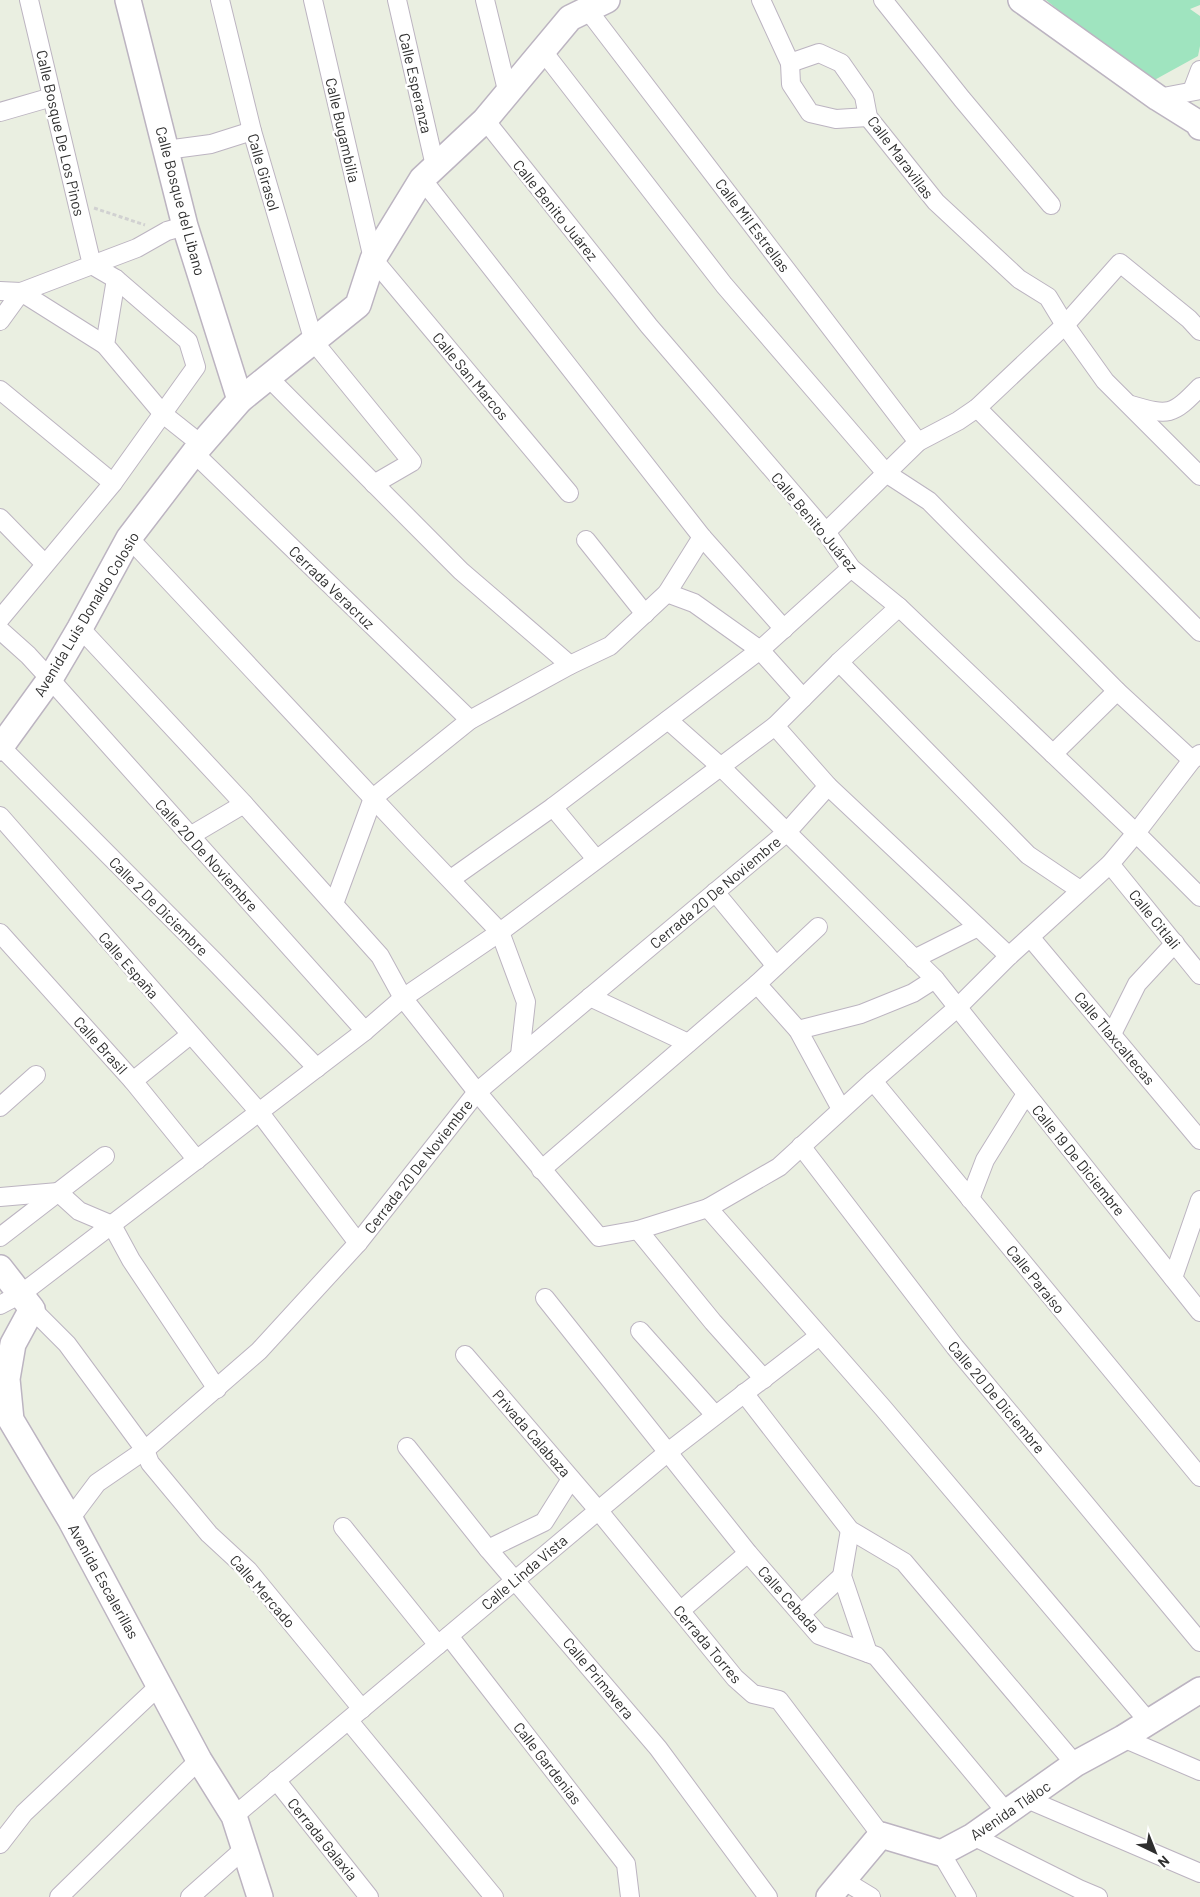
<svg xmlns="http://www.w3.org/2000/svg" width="1200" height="1897" viewBox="0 0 1200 1897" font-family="Barlow,sans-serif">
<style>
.green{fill:#9fe4bf}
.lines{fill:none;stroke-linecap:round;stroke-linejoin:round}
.street-casing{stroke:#bcb4c1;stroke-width:20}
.secondary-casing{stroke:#bcb4c1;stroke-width:28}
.path{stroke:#d1d1d1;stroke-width:3;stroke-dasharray:4 2.5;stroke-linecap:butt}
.street{stroke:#fff;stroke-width:18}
.secondary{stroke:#fff;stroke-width:25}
.labels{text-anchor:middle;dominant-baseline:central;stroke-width:5;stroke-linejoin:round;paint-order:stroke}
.street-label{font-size:15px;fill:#2e2e2e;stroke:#fff}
</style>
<rect width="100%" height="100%" fill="#eaefe1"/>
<!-- green -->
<path class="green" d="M1046 0H1200V5L1190 9 1200 16V46L1198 56 1149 83Z"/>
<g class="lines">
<defs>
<g id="street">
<path d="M220 0 252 131 314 342 412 462 374 484"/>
<path d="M313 0 373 259 569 493"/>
<path d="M397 0 435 166"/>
<path d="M485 0 508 94"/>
<path d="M761 0 790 63 819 53 841 63 864 96 868 117 936 202 1019 279 1048 297 1065 325 1105 381 1200 476"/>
<path d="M883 0 962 99 1051 205"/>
<path d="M587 9 918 442"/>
<path d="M542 50 724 285 886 473 929 501 1117 691 1192 760"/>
<path d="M790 63 791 84 810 113 836 119 868 117"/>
<path d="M1192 91 1200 70"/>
<path d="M1158 98 1200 90"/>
<path d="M0 112 52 97"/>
<path d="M485 120 649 326 826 532 851 568 899 607 1136 833 1192 760 1200 754"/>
<path d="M166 150 211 144 252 131"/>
<path d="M422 179 702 537 784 629"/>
<path d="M116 279 105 345 163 414 202 445"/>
<path d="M0 291 21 292 92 265 29 0"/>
<path d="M0 321 21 292 105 345"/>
<path d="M268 377 461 571 570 665"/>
<path d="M0 390 113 483"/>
<path d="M1131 405C1169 416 1172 416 1200 387"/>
<path d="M977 408 1200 632"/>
<path d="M194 453 470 720"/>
<path d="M0 518 45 564"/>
<path d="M826 532 918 442 958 421 977 408 1065 325 1120 263 1189 319 1200 331"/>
<path d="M129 538 413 841 500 932 526 1002 520 1055"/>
<path d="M586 540 645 614"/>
<path d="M667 593 694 603 760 650 803 698"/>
<path d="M0 619 113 483 196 367 188 341 116 279 92 265 137 248 167 231 185 226"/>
<path d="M80 628 244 804 380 956 403 998 477 1092 599 1237 638 1230 708 1208 779 1167 873 1081 957 1008 1009 956 1110 864 1136 833 1200 897"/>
<path d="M0 630 28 655 50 679 365 1031"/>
<path d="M839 662 1028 855 1080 890"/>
<path d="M668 720 721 767 935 979 1200 1312"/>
<path d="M775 726 828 786 1009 956"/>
<path d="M0 746 215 962 317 1068"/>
<path d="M1053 754 1117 691"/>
<path d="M553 807 596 859"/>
<path d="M0 816 260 1113 358 1243"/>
<path d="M190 836 244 804"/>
<path d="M1110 864 1200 975"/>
<path d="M451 879 553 807 760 650 851 568"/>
<path d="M715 892 776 966"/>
<path d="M334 904 373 798 470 720 570 665 610 646 667 593 702 537"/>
<path d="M0 933 133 1081 197 1160"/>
<path d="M1030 937 1200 1140"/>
<path d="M914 959 978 927"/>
<path d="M757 984 798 1030 841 1109"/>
<path d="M590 997 688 1043"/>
<path d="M798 1030 861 1014 913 993 935 979"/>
<path d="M1112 1034 1137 984 1175 943"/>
<path d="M133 1081 190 1035"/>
<path d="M873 1081 1200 1477"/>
<path d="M0 1107 36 1075"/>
<path d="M801 1146 955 1347 1200 1642"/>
<path d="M541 1170 757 984 818 927"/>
<path d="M0 1197 58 1192 79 1211 112 1225 131 1260 217 1389"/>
<path d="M970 1199 985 1160 1026 1094"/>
<path d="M708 1208 883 1408 1148 1721"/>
<path d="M638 1230 713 1322 764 1379"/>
<path d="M0 1237 105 1156"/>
<path d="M1173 1278 1200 1200"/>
<path d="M545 1298 748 1553 819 1635 876 1656 1007 1813"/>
<path d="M0 1305 21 1294 365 1031 403 998 500 932 775 726 839 662 899 607"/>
<path d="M32 1309 67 1344 145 1450 150 1463 209 1534 248 1570 362 1709"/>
<path d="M640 1331 715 1415"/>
<path d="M465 1355 598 1510 735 1678 753 1694 779 1700 881 1835"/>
<path d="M744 1393 850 1530 904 1562 1075 1764"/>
<path d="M407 1447 488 1549 658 1748 768 1897"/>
<path d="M70 1519 97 1483 145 1450 259 1351 358 1243 477 1092 787 832 828 786"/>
<path d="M343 1527 438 1645"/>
<path d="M850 1530 842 1576 868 1653"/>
<path d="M488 1549 544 1522 571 1479"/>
<path d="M680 1611 748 1553"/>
<path d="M801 1614 842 1576"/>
<path d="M449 1636 626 1864 630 1897"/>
<path d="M349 1721 494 1897"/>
<path d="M1123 1738 1200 1771"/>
<path d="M276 1780 369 1897"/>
<path d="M1027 1799 1200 1873"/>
<path d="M234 1816 668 1452 819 1336"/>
<path d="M973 1836 1079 1889 1098 1897"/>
<path d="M0 1844 24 1813 160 1685"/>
<path d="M941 1853 967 1897"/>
<path d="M843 1880 871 1897"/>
<path d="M59 1897 199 1760"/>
<path d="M190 1897 244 1849"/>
</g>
<g id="secondary">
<path d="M128 0 185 226 240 400"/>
<path d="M1021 0 1158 98 1198 123 1200 127"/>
<path d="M0 748 50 679 80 628 129 538 194 453 240 400 358 305 373 259 422 179 485 120 570 18 607 0"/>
<path d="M0 1268 32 1309 13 1344 7 1379 11 1420 70 1519 199 1760 234 1816 260 1897"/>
<path d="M829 1897 881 1835 941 1853 973 1836 1075 1764 1123 1738 1200 1690"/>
</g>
</defs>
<!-- street casing -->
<use href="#street" class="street-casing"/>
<!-- secondary casing -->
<use href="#secondary" class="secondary-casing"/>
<!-- path -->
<path class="path" d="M94 208 145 225"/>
<!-- street -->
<use href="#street" class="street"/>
<!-- secondary -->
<use href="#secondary" class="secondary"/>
</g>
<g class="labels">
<!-- street labels -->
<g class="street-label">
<text transform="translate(416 83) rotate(77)">Calle Esperanza</text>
<text transform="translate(343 130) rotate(77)">Calle Bugambilia</text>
<text transform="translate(61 133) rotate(77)">Calle Bosque De Los Pinos</text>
<text transform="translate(901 157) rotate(53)">Calle Maravillas</text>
<text transform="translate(264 172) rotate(74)">Calle Girasol</text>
<text transform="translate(181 201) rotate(75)">Calle Bosque del Libano</text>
<text transform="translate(556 210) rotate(51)">Calle Benito Juárez</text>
<text transform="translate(753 225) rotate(53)">Calle Mil Estrellas</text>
<text transform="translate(471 376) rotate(50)">Calle San Marcos</text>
<text transform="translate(815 522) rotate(50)">Calle Benito Juárez</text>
<text transform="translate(332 587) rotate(44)">Cerrada Veracruz</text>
<text transform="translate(86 614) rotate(-59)">Avenida Luis Donaldo Colosio</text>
<text transform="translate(207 855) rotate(48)">Calle 20 De Noviembre</text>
<text transform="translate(715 892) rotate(-40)">Cerrada 20 De Noviembre</text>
<text transform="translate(159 906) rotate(45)">Calle 2 De Diciembre</text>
<text transform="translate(1155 919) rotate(51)">Calle Citlali</text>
<text transform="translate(129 965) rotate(49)">Calle España</text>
<text transform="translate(1115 1038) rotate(50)">Calle Tlaxcaltecas</text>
<text transform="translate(101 1045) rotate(48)">Calle Brasil</text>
<text transform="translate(1079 1160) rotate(51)">Calle 19 De Diciembre</text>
<text transform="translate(418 1166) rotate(-52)">Cerrada 20 De Noviembre</text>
<text transform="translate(1036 1279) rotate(51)">Calle Paraíso</text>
<text transform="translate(997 1397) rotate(50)">Calle 20 De Diciembre</text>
<text transform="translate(532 1433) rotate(49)">Privada Calabaza</text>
<text transform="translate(524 1572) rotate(-40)">Calle Linda Vista</text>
<text transform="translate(104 1581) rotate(61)">Avenida Escalerillas</text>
<text transform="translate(263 1591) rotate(49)">Calle Mercado</text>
<text transform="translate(789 1599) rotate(48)">Calle Cebada</text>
<text transform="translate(708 1644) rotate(50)">Cerrada Torres</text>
<text transform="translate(599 1678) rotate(50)">Calle Primavera</text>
<text transform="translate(548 1763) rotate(52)">Calle Gardenias</text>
<text transform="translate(1010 1810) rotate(-34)">Avenida Tláloc</text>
<text transform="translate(323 1839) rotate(51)">Cerrada Galaxia</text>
</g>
</g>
<!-- north arrow -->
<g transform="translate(1155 1852) rotate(137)" stroke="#ffffff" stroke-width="4" paint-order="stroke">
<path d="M0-4L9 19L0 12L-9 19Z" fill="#2e2e2e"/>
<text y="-8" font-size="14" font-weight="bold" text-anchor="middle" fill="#2e2e2e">N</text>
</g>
</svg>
